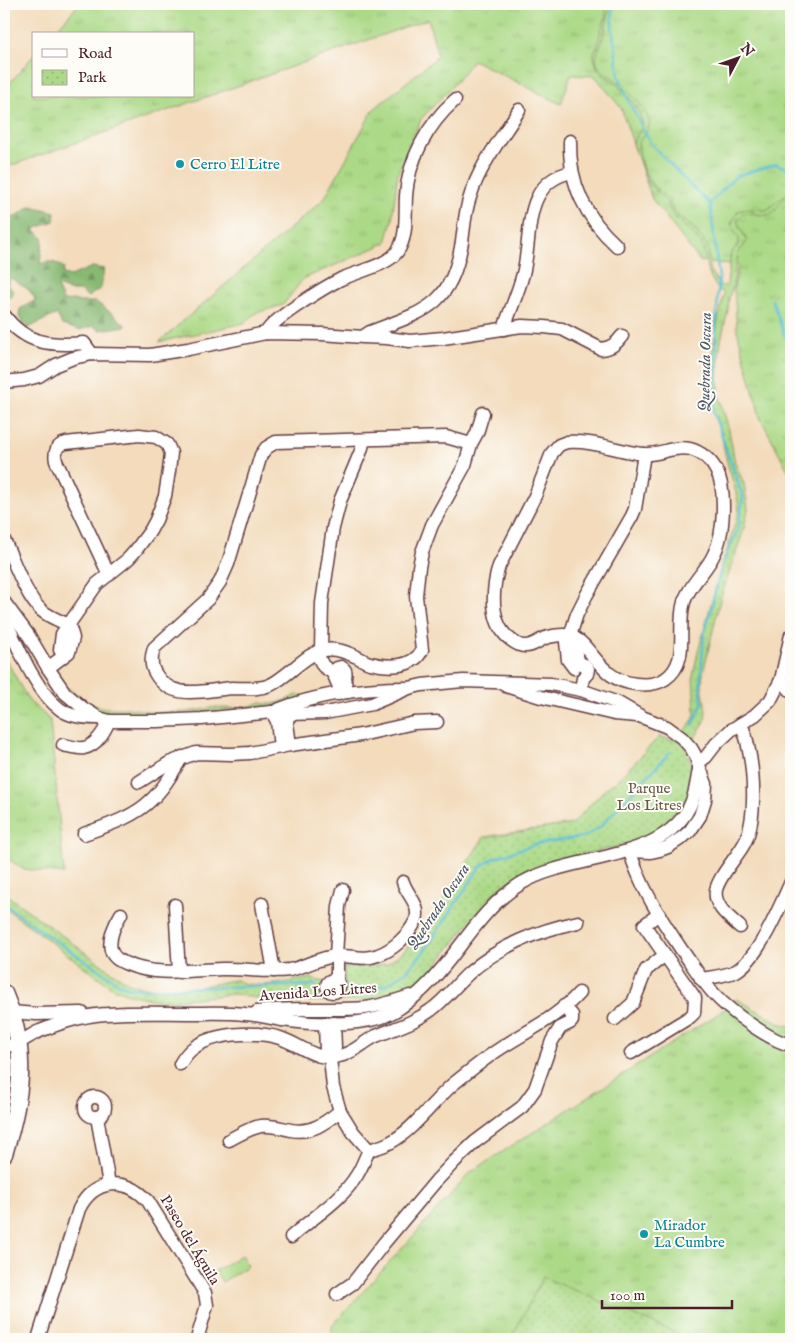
<svg xmlns="http://www.w3.org/2000/svg" width="795" height="1343" viewBox="0 0 795 1343" font-family="'IM FELL English',serif">
<style>
.grass{fill:url(#grass-tufts);stroke:#7a7c58}
.forest{fill:url(#forest-firs);stroke:#696c4f}
.park{fill:url(#park-dots);stroke:#7a7c58}
.pitch{fill:#abd986;stroke:#7a7c58}
.lines{fill:none;stroke-linecap:round;stroke-linejoin:round}
.stream{stroke:#54bdd1;stroke-width:2.5}
.minor-casing{stroke:#633b41;stroke-width:15}
.major-casing{stroke:#633b41;stroke-width:19}
.minor{stroke:#fff;stroke-width:12}
.major{stroke:#fff;stroke-width:16}
.culture-dot{fill:#0f9aa8;stroke:#fdfcf7;stroke-width:2}
.labels{text-anchor:middle;dominant-baseline:central;stroke-width:4;stroke-linejoin:round;paint-order:stroke}
.culture-label{font-size:15px;fill:#0d838f;stroke:#fdfcf7;text-anchor:start}
.park-label{font-size:15px;fill:#675746;stroke:#fdfcf7}
.street-label{font-size:15px;fill:#4a1f2b;stroke:#fdfcf7}
.water-label{font-size:16px;font-style:italic;fill:#4e5665;stroke:#fdfcf7}
</style>
<defs>
<pattern id="grass-tufts" width="24" height="20" patternUnits="userSpaceOnUse" patternTransform="scale(1.25)"><rect width="24" height="20" fill="#abd986"/><path d="M3 7l-1-3M5 7V3M7 7l1-3M15 17l-1-3M17 17v-4M19 17l1-3" fill="none" stroke="#95ba74"/></pattern>
<pattern id="forest-firs" width="22" height="20" patternUnits="userSpaceOnUse" patternTransform="scale(1.25)"><rect width="22" height="20" fill="#88b973"/><path d="M5 1l3.5 6h-7zM16 11l3.5 6h-7z" fill="#71965f"/></pattern>
<pattern id="park-dots" width="8" height="8" patternUnits="userSpaceOnUse" patternTransform="scale(1.25)"><rect width="8" height="8" fill="#abd986"/><path d="M2 2h.1M6 6h.1" fill="none" stroke="#95ba74" stroke-width="1.8" stroke-linecap="round"/></pattern>
</defs>
<rect width="100%" height="100%" fill="#fdfcf7"/>
<filter id="ink" filterUnits="userSpaceOnUse"><feTurbulence type="fractalNoise" baseFrequency=".02" numOctaves="2"/><feDisplacementMap in="SourceGraphic" scale="10" xChannelSelector="R" yChannelSelector="G"/><feConvolveMatrix kernelMatrix="1 2 1 2 8 2 1 2 1" color-interpolation-filters="sRGB"/></filter>
<filter id="wash" filterUnits="userSpaceOnUse"><feTurbulence type="fractalNoise" baseFrequency=".0096" numOctaves="4" result="noise"/><feDisplacementMap in="SourceGraphic" scale="20" xChannelSelector="R" yChannelSelector="G"/><feGaussianBlur stdDeviation="1.12" result="paint"/><feColorMatrix in="noise" values="0 0 0 0 0 0 0 0 0 0 0 0 0 0 0 0 0 1.4 0 .05"/><feComposite in="paint" operator="in"/></filter>
<g filter="url(#wash)">
<rect width="100%" height="100%" fill="#f3dbbc"/>
<!-- grass -->
<g class="grass">
<path d="M79 4H791V476L760 417 737 330 734 287 739 265 700 261 652 199 621 108 595 76 571 75 561 104 473 60 456 82 421 119 398 173 392 220 386 243 303 279 283 305 256 313 244 323 159 342 324 199 373 110 438 56 428 19 4 168V90L34 55V96H194V34H52Z"/>
<path d="M4 656 29 701 50 720 64 874 23 869 4 856Z"/>
<path d="M67 687 79 698 95 705 105 708H128L153 712H186L217 707 223 708H236L251 706 259 703 271 704 281 702 297 695 310 696 288 704 257 708 152 715 107 714 96 711 85 705Z"/>
<path d="M737 999 781 1024 791 1026V1339H332V1326L471 1172 719 1013Z"/>
<path d="M4 1053H15L16 1061 4 1134Z"/>
</g>
<!-- forest -->
<path class="forest" d="M31 206 55 212 54 221 34 229 43 238 40 264C50 260 56 262 64 268L63 274 71 276 92 267 104 269 101 288 88 297 81 291H72L57 286 63 301 73 300 80 302H96L114 315 126 326 100 330 93 326 79 330 62 325 57 314 28 328 19 317 20 309 36 300 29 290 11 278 7 284 14 292 6 301 4 298V217H15Z"/>
<!-- park -->
<g class="park">
<path d="M606 4H611C608 16 605 29 602 41 600 48 596 53 596 60 598 72 609 74 617 81 627 89 653 114 649 127 647 133 641 138 638 143L641 163 649 180 654 187 669 200 671 206 679 218 691 226 703 240 708 249 710 271 717 281 722 286H725L727 284 731 253 739 243V238L734 231 731 224 738 211 746 209 767 210 791 190V194C788 196 784 198 782 201 778 205 775 212 771 214 759 219 746 205 737 221L747 241 739 252 737 261 733 287 729 297 728 310 721 340 718 369 719 395 729 430 735 463 744 484 748 509 743 532 720 600 703 673 702 685 706 711 705 721 686 753 691 761 693 772 692 791 674 819 650 837 626 845 553 861 534 867 496 892 474 917 432 971 416 984 406 986 396 993 384 998 360 1001H270L235 994 175 1000H155L129 994 114 989 4 907V893L105 967 129 983 152 989 194 988 228 981 236 980 245 984 260 985 275 984 310 978 326 983 345 987 344 967 374 966 388 963 403 952 429 921 484 837 572 824 609 785 615 783 659 737 674 740 689 726 694 718 695 711 693 676 698 652 711 604 739 510C737 492 733 483 728 466 725 455 723 444 721 433 718 424 713 416 712 407 706 377 716 325 724 294L715 285 708 272 704 252 701 244 691 232 677 220 669 208 667 202 650 185 646 179 633 144 635 138 643 126 638 109 627 95 617 84 602 74 598 70 594 58V52L598 46 600 32 606 17Z"/>
<path d="M543 1277 690 1339H511Z"/>
</g>
<!-- pitch -->
<path class="pitch" d="M241 1255 248 1266 222 1282 215 1271Z"/>
<g class="lines">
<!-- stream -->
<g class="stream">
<path d="M613 4 612 26 619 76 629 102 651 144 690 185 709 203"/>
<path d="M772 300 784 334 791 347"/>
<path d="M693 725 702 704 700 684 704 635 723 561 738 530 743 497 713 411 716 376V324L719 278 710 203 736 176 776 164 791 170"/>
<path d="M4 904 44 933 123 986 140 989 316 985"/>
<path d="M345 988 366 989 386 985 406 972 422 954 480 867 494 858 536 844 583 837 599 828 670 752"/>
</g>
</g>
</g>
<g filter="url(#ink)">
<g class="lines">
<defs>
<g id="minor">
<path d="M570 141C569 184 585 217 617 246"/>
<path d="M4 315C25 344 51 346 84 343L92 354"/>
<path d="M504 329C510 310 518 293 523 274 533 236 521 182 572 172"/>
<path d="M266 333C271 320 325 287 339 280 355 272 387 266 397 252 408 237 405 214 406 196 408 160 428 124 455 100"/>
<path d="M364 336 370 332C426 311 451 306 462 242 464 227 465 211 470 197 480 164 502 138 519 110"/>
<path d="M4 382 24 380 39 376 56 365 73 358 92 354 150 355 188 349 266 333 322 334 363 337 387 338 410 341 443 338 522 326 544 327 562 329 601 349C611 348 616 344 622 336"/>
<path d="M567 442C593 440 617 451 642 454 658 456 674 445 690 449 701 452 711 460 716 470 727 489 724 535 714 554 706 572 690 583 684 602 676 627 691 662 665 679 656 685 646 685 636 684 611 681 603 668 588 650 584 645 578 639 571 636 564 634 552 636 545 638 538 641 532 647 524 646 519 646 515 643 511 640 489 624 492 589 499 566L535 496 552 453 559 445Z"/>
<path d="M471 444 446 437 276 442 266 448 261 455 228 564 220 582 208 599 154 648C151 657 150 665 155 673 171 702 205 690 232 688 244 688 258 690 270 685 285 679 309 651 324 650 336 648 346 652 357 657 361 659 366 662 370 663 387 667 413 669 422 650L416 596 419 567 422 552 432 525 465 465 471 444 477 433 483 413"/>
<path d="M4 540C13 559 26 597 41 610 49 617 60 621 69 625"/>
<path d="M4 602 29 636 48 668 65 693 83 708 99 718 109 721H157L202 719 272 712 288 714 325 713 372 704 409 688 422 685 463 681 551 684 581 690 618 703 642 717 667 727 682 738 691 748 695 755 706 784 705 800 700 816 690 831 683 837 668 847 660 850 651 852 630 851"/>
<path d="M4 617C17 644 35 691 60 709 69 716 85 718 97 718"/>
<path d="M570 636C575 645 576 654 579 663L585 665 588 669 587 674 583 678 581 690"/>
<path d="M64 654 60 650 62 634 97 584 128 559 136 550 150 531 156 520 165 496 169 471 171 453 167 444 156 437 139 435 66 443C57 445 54 452 56 461L109 575"/>
<path d="M48 668 69 652 73 638 69 625"/>
<path d="M574 668 568 660 566 642 570 636 577 614 586 596 632 516 635 509 644 454"/>
<path d="M333 673 323 666 319 658 321 650 322 603 333 528 340 501 361 451 364 440"/>
<path d="M781 680 791 691"/>
<path d="M506 686 541 697 614 714 637 716"/>
<path d="M338 694 339 687 333 673 337 668 341 667C348 671 345 673 345 680 345 684 347 689 348 692"/>
<path d="M277 710C318 694 362 688 406 688"/>
<path d="M272 712 277 721 280 747"/>
<path d="M288 714 287 723 290 745"/>
<path d="M63 745C69 746 78 749 84 748 97 745 104 732 109 721"/>
<path d="M698 763 706 757 716 744 731 730 755 715 770 701 781 680 791 635"/>
<path d="M139 782 169 763 196 753 231 754 250 753 290 745 361 735 414 723 437 722"/>
<path d="M84 834C106 826 134 817 150 801 163 790 173 772 182 757"/>
<path d="M630 851C632 860 635 867 639 876 650 902 665 925 681 949 692 964 702 981 715 995 730 1011 770 1041 791 1045"/>
<path d="M262 904 274 971"/>
<path d="M175 905 179 972"/>
<path d="M121 914C115 924 108 938 111 950 113 958 120 961 127 964 158 977 189 970 221 969 244 968 266 973 289 970 305 967 320 957 336 956 351 955 363 961 378 955 393 950 409 935 416 920 421 905 407 895 403 882"/>
<path d="M740 927C730 918 713 906 716 890 719 876 737 857 744 844 757 820 754 772 748 746 747 739 744 731 741 724"/>
<path d="M701 979C713 977 725 976 736 971 759 958 780 906 791 882"/>
<circle cx="333" cy="986" r="6"/>
<path d="M337 981V962L336 956 339 906 343 890"/>
<path d="M5 1012H11L36 1014 82 1013"/>
<path d="M257 1012C292 1006 329 1011 365 1008 380 1006 395 1001 410 996"/>
<path d="M615 1019 633 1003 646 970 665 955"/>
<path d="M325 1023 326 1051 330 1058 333 1087 340 1111 353 1132 369 1150"/>
<path d="M4 1046C17 1047 29 1035 40 1031 62 1022 84 1015 107 1014 134 1012 161 1013 188 1013 207 1013 227 1012 245 1014 258 1015 270 1018 282 1020 310 1024 351 1026 379 1018 395 1013 407 1003 420 992 457 959 478 909 522 883 572 853 668 863 692 801 696 790 697 780 699 769"/>
<path d="M631 1053 690 1017 694 1013 695 998 644 925 659 914"/>
<path d="M330 1058 335 1047 334 1023"/>
<path d="M180 1064C183 1059 187 1053 192 1049 212 1033 255 1030 280 1038 304 1046 316 1063 343 1055 356 1051 365 1041 376 1036 395 1028 414 1023 431 1010 445 1000 456 985 469 973 501 945 537 931 578 922"/>
<circle cx="95" cy="1107" r="10"/>
<path d="M97 1117 109 1184"/>
<path d="M229 1140C239 1135 249 1128 261 1126 271 1125 281 1128 291 1130 311 1134 325 1123 340 1111"/>
<path d="M291 1237C313 1217 341 1201 357 1175 362 1167 365 1158 369 1150 376 1148 384 1146 391 1142 413 1130 433 1102 452 1085 468 1072 484 1059 501 1048 527 1031 558 1017 579 993"/>
<path d="M337 1294 353 1283 384 1243 436 1181 454 1162 475 1142 522 1107 535 1089 552 1041 560 1028 570 1023 572 1021V1015L564 1006"/>
<path d="M38 1339 79 1209C94 1179 126 1176 148 1201L205 1293 207 1305 197 1339"/>
</g>
<path id="major" d="M4 993C29 1050 22 1097 4 1154"/>
</defs>
<!-- minor casing -->
<use href="#minor" class="minor-casing"/>
<!-- major casing -->
<use href="#major" class="major-casing"/>
<!-- minor -->
<use href="#minor" class="minor"/>
<!-- major -->
<use href="#major" class="major"/>
</g>
</g>
<!-- markers -->
<g class="culture-dot">
<circle cx="180" cy="164" r="5"/>
<circle cx="644" cy="1234" r="5"/>
</g>
<g class="labels">
<!-- culture labels -->
<g class="culture-label">
<text x="190" y="164">Cerro El Litre</text>
<text x="654" y="1225">Mirador<tspan x="654" dy="17">La Cumbre</tspan></text>
</g>
<!-- park labels -->
<g class="park-label">
<text x="649" y="788">Parque<tspan x="649" dy="17">Los Litres</tspan></text>
</g>
<!-- street labels -->
<g class="street-label">
<text transform="translate(318 992) rotate(-4)">Avenida Los Litres</text>
<text transform="translate(190 1240) rotate(59)">Paseo del Águila</text>
</g>
<!-- water labels -->
<g class="water-label">
<text transform="translate(706 362) rotate(-89)">Quebrada Oscura</text>
<text transform="translate(439 907) rotate(-56)">Quebrada Oscura</text>
</g>
</g>
<!-- margin -->
<rect width="795" height="1343" fill="none" stroke="#fdfcf7" stroke-width="20"/>
<!-- legend -->
<rect x="32" y="32" width="162" height="65" fill="#fdfcf7" stroke="#b5a4a5"/>
<rect x="42" y="49" width="25" height="8" fill="#ffffff" stroke="#b5a4a5"/>
<text x="78" y="58" font-size="15" fill="#4a1f2b">Road</text>
<rect x="42" y="70" width="25" height="15" fill="url(#park-dots)" stroke="#b5a4a5"/>
<text x="78" y="82" font-size="15" fill="#4a1f2b">Park</text>
<!-- north arrow -->
<g transform="translate(738 58) rotate(49)" stroke="#fdfcf7" stroke-width="4" paint-order="stroke">
<path d="M0-4L9 19L0 12L-9 19Z" fill="#4a1f2b"/>
<text y="-8" font-size="14" font-weight="bold" text-anchor="middle" fill="#4a1f2b">N</text>
</g>
<!-- scale -->
<path d="M602 1300v8h130v-8" fill="none" stroke="#4a1f2b" stroke-width="2.5"/>
<text x="610" y="1300" font-size="15" fill="#4a1f2b" stroke="#fdfcf7" stroke-width="4" paint-order="stroke">100 m</text>
</svg>
